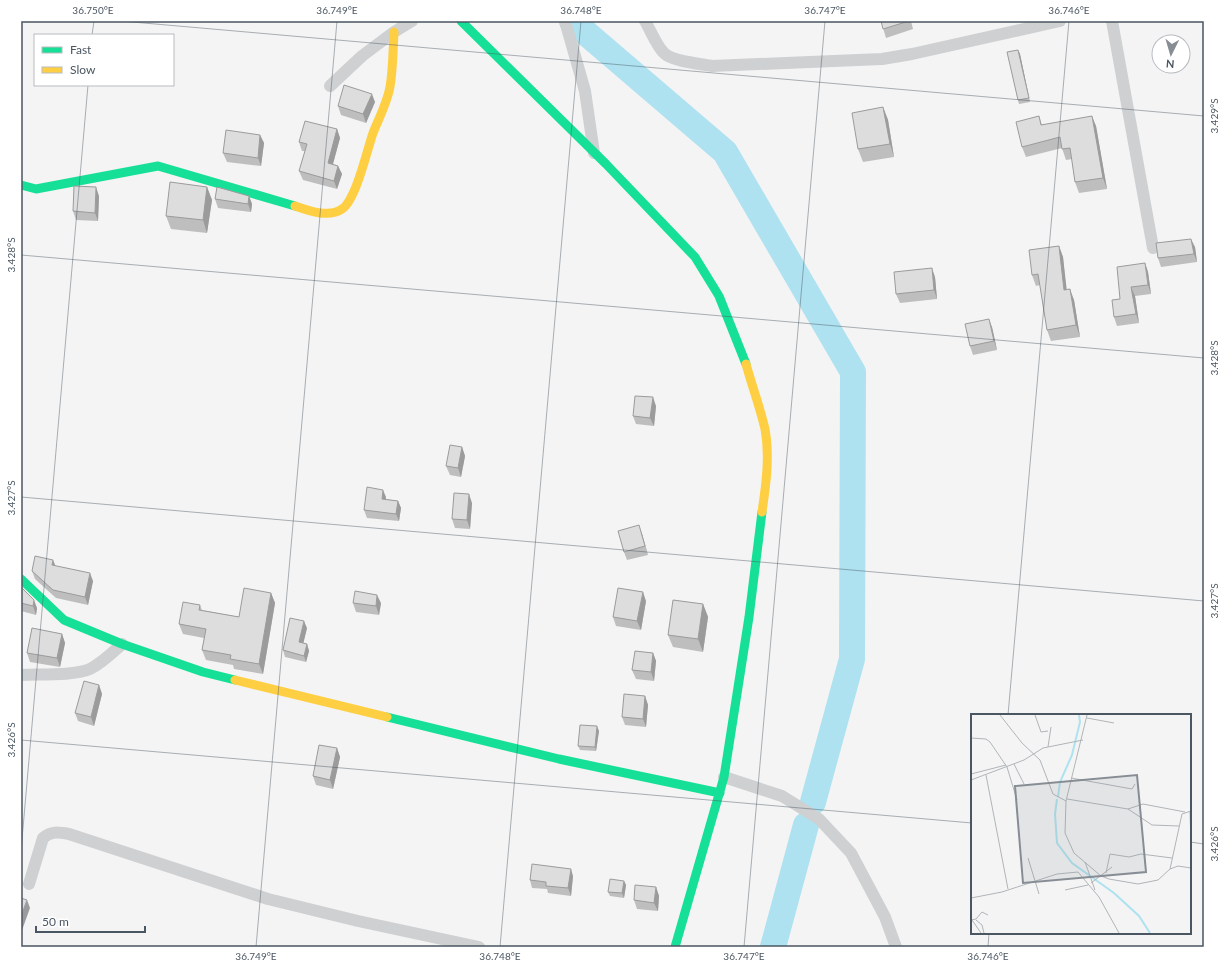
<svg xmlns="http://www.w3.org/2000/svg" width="1225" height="968" viewBox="0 0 1225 968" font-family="Lato,sans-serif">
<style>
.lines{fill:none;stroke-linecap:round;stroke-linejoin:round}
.river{stroke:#aee2f0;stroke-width:26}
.street{stroke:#ced0d2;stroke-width:12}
.fast{stroke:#16e098;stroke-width:9}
.slow{stroke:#ffcf43;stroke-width:9}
.wall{fill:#bebebf}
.shaded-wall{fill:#9b9b9b}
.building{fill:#ddddde;stroke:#9b9b9b}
.ticks{fill:none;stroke:#4a5661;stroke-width:1;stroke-opacity:0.45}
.inset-river{fill:none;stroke:#aee2f0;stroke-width:2}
.inset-road{fill:none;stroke:#b0b5b9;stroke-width:1}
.view{fill:#868d94;fill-opacity:0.15;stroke:#868d94;stroke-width:2}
.inset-edge{fill:none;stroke:#4a5661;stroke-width:2}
.neatline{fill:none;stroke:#4a5661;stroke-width:1.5}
.ticks-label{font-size:10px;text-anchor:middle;fill:#4a5661}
</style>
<rect width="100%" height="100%" fill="#f4f4f4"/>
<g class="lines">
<!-- river -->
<g class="river">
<path d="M572 21 725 152 853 372 852 659 813 802"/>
<path d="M773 947 806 825"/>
</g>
<!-- street -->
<g class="street">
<path d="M565 21 585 91 594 153"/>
<path d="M645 21C651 31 656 45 664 53 671 61 701 64 712 66L882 59 912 54 1060 21"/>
<path d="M1112 21 1153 248"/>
<path d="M330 86 362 56 394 32 412 21"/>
<path d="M21 675C40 674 73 676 90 669 102 663 112 653 122 644"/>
<path d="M724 777 782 796 819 819 851 853 885 917 896 947"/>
<path d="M29 884 43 838C51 831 58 832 69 834L268 899 358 921 479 947"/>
</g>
<!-- fast -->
<g class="fast">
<path d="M461 21 606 164 695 257 719 296 746 364"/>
<path d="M21 185 36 189 158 166 295 206"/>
<path d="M21 579 64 620 122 644 203 672 235 680"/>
<path d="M387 717 559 759 720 793"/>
<path d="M675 947 724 777 749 617 762 512"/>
</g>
<!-- slow -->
<g class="slow">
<path d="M295 206C309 211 329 218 342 209 356 200 367 150 373 133 379 118 387 103 390 87 393 69 393 50 394 32"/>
<path d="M746 364C752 386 760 407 765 429 770 456 766 485 762 512"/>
<path d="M235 680 387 717"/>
</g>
</g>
<!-- wall -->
<g class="wall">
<path d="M881 21H911L913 29 886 38Z"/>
<path d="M1018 50 1020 54 1030 102 1019 104 1018 100Z"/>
<path d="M375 102 366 123 341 115 338 106Z"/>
<path d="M883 107 888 120 894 157 863 162 858 149Z"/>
<path d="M1039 116 1042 125 1096 126 1107 189 1079 193 1075 182 1072 159 1066 160 1062 148 1026 157 1022 147Z"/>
<path d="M337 129 340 138 333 164 338 166 342 174 337 189 303 180 299 171 305 151H302L299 142Z"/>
<path d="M260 135 264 143 261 166 227 162 223 153Z"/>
<path d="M207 187 212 200 207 233 171 229 166 216Z"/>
<path d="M99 196 98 221 76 220 73 211Z"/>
<path d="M249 196 252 204 251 212 218 208 215 199Z"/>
<path d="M1059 246 1063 257 1066 289 1074 300 1080 337 1051 341 1047 330 1040 285 1036 286 1032 275Z"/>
<path d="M1195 247 1197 262 1161 267 1158 258Z"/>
<path d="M1145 263 1148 272 1151 294 1135 296 1139 323 1117 326 1114 317 1120 299Z"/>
<path d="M935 277 937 299 900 303 896 294Z"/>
<path d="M992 327 997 350 973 355 970 346Z"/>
<path d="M656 406 654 426 636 424 633 416Z"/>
<path d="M462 447 465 456 461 477 450 475 446 466Z"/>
<path d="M386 497V499L398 501 401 508 399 521 367 518 364 510Z"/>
<path d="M472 503 470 529 455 528 452 519Z"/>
<path d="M642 534 648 555 627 560 624 552Z"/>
<path d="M55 566 93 581 88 605 56 598 35 579 32 571Z"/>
<path d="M21 587 37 608 36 615 21 611Z"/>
<path d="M271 593 275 603 263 674 234 669 233 665 206 660 202 650 204 638 183 634 179 624 200 605 202 610 239 617Z"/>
<path d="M646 601 641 630 616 626 613 617Z"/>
<path d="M353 603H381L379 615 356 612Z"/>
<path d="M703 604 708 617 703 652 673 647 668 635Z"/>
<path d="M307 628 303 643 307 644 309 651 306 662 285 657 283 650Z"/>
<path d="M62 634 65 643 60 667 30 662 27 653Z"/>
<path d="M653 653 656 661 654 681 636 679 632 670Z"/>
<path d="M99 685 102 694 94 726 78 721 75 713Z"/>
<path d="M645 696 648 705 646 727 625 725 622 717Z"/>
<path d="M599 731 596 751 580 750 578 746Z"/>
<path d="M337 748 340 757 333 789 316 785 313 776Z"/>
<path d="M573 876 571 896 548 893 547 889 532 888 530 880Z"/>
<path d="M624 881 626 885 624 898 610 896 608 892Z"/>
<path d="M656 887 659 896 658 911 637 909 634 900Z"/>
</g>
<!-- shaded-wall -->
<g class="shaded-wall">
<path d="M1018 50 1020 54 1030 102 1029 98Z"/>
<path d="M372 94 375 102 366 123 363 114Z"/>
<path d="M883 107 888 120 894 157 890 144Z"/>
<path d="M1092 116 1096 126 1107 189 1103 178Z"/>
<path d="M337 129 340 138 331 171 328 163Z"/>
<path d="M260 135 264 143 261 166 258 158Z"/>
<path d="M338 166 342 174 337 189 334 181Z"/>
<path d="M96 187 99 196 98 221 95 213Z"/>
<path d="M207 187 212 200 207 233 203 220Z"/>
<path d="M249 196 252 204 251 212 248 204Z"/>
<path d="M1191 239 1195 247 1197 262 1194 254Z"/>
<path d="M1059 246 1063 257 1068 301 1064 290Z"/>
<path d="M1145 263 1148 272 1151 294 1148 285Z"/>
<path d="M932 268 935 277 937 299 934 290Z"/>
<path d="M1131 287 1135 296 1139 323 1136 314Z"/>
<path d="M1070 289 1074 300 1080 337 1076 325Z"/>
<path d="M989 319 992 327 997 350 994 341Z"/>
<path d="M653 397 656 406 654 426 650 418Z"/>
<path d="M462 447 465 456 461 477 458 468Z"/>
<path d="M383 490 386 497 385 506 382 499Z"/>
<path d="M469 494 472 503 470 529 467 520Z"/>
<path d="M398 501 401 508 399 521 396 514Z"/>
<path d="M639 525 642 534 648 555 645 546Z"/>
<path d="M53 560 56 567 52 565Z"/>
<path d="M90 573 93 581 88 605 85 597Z"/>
<path d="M643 592 646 601 641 630 637 621Z"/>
<path d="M271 593 275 603 263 674 259 664Z"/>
<path d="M377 595 381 603 379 615 376 606Z"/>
<path d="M34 600 37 608 36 615 33 606Z"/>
<path d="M703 604 708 617 703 652 698 639Z"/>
<path d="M304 621 307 628 302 649 299 642Z"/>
<path d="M62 634 65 643 60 667 57 658Z"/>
<path d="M307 644 309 651 306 662 304 656Z"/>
<path d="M653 653 656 661 654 681 651 672Z"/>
<path d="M99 685 102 694 94 726 91 717Z"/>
<path d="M645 696 648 705 646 727 643 719Z"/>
<path d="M597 726 599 731 596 751 595 747Z"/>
<path d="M337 748 340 757 333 789 330 780Z"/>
<path d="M571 869 573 876 571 896 568 888Z"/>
<path d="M624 881 626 885 624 898 622 893Z"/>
<path d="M656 887 659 896 658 911 654 903Z"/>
<path d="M27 900 30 908 21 933V916Z"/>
</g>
<!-- building -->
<g class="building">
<path d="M881 21H909L883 29Z"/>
<path d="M1018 50 1029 98 1018 100 1007 52Z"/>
<path d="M344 85 372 94 363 114 338 106Z"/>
<path d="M883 107 890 144 858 149 852 113Z"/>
<path d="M1039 116 1041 125 1092 116 1103 178 1075 182 1070 148 1062 149 1060 137 1022 147 1016 122Z"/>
<path d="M305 121 337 129 328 163 338 166 334 181 299 171 307 144 299 142Z"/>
<path d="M226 130 260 135 258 158 223 153Z"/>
<path d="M170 182 207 187 203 220 166 216Z"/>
<path d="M74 186 96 187 95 213 73 211Z"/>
<path d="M217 187 249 196 248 204 215 199Z"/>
<path d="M1191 239 1194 254 1158 258 1156 243Z"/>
<path d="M1059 246 1064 290 1070 289 1076 325 1047 330 1038 274 1032 275 1029 250Z"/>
<path d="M1145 263 1148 285 1131 287 1136 314 1114 317 1112 300 1120 299 1117 267Z"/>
<path d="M932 268 934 290 896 294 894 272Z"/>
<path d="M989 319 994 341 970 346 965 324Z"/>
<path d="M635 396 653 397 650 418 633 416Z"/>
<path d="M450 445 462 447 458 468 446 466Z"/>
<path d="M367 487 383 490 382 499 398 501 396 514 364 510Z"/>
<path d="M454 493 469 494 467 520 452 519Z"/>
<path d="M639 525 645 546 624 552 618 531Z"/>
<path d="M35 556 53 560 52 565 90 573 85 597 53 590 32 571Z"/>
<path d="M21 587 34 600 33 606 21 603Z"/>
<path d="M244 588 271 593 259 664 230 659 231 655 202 650 206 629 179 624 183 602 200 605 199 610 239 617Z"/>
<path d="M618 588 643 592 637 621 613 617Z"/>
<path d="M355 591 377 595 376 606 353 603Z"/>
<path d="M673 600 703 604 698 639 668 635Z"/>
<path d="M290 618 304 621 299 642 307 644 304 656 283 650Z"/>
<path d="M32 628 62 634 57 658 27 653Z"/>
<path d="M635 651 653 653 651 672 632 670Z"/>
<path d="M84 681 99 685 91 717 75 713Z"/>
<path d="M624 694 645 696 643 719 622 717Z"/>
<path d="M580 725 597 726 595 747 578 746Z"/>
<path d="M319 745 337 748 330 780 313 776Z"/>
<path d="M532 864 571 869 568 888 546 886V882L530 880Z"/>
<path d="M610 879 624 881 622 893 608 892Z"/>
<path d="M635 885 656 887 654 903 634 900Z"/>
<path d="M21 898 27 900 21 916Z"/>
</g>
<!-- ticks -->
<path class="ticks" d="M121 21 1204 116M92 35 94 21M21 255 1204 358M21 497 1204 601M1008 715 1069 21M21 740 972 823M1190 842 1204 844M21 851 88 85M256 947 337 21M500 947 581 21M744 947 825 21M988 947 989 933"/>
<!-- overview -->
<g transform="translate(971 714)">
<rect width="220" height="220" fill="#f4f4f4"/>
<path class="inset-river" d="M87 83 89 68 101 41 109 8 108 1M86 85 84 100 86 129 101 149 143 179 168 202 179 219"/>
<path class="inset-road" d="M29 1 51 29 69 46 82 80 95 87M64 1 70 18 77 17M116 1 95 87 94 119 103 139 130 162 138 165 167 170 187 166 199 155 211 100 220 97M116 4 143 9M0 24 15 25 19 28 36 53 46 86M77 33 80 13M43 50 53 70M0 60 35 51M15 61 37 175M100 64 161 75 164 70M0 66 53 46 72 34 112 26M96 85 157 95 181 111 208 112M157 95 172 90 214 98M219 98 220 129M57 144 68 180M114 148 124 176M199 155 207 152 220 154M135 159 139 140 158 143 170 140 201 144M120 169 141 153M94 176 117 171M0 184 31 178 86 160 107 158 128 183 148 219M0 206 5 205 11 198 17 201M1 206 10 219M5 206 11 211 13 219"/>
<path class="view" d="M166 61 175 158 52 169 44 72Z"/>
<rect width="220" height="220" class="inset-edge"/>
</g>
<!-- border -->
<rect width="1225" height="968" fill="none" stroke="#ffffff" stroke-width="44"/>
<!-- legend -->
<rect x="34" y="34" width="140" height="52" fill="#ffffff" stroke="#b7bbc0"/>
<rect x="42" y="47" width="20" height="6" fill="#16e098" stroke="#b7bbc0"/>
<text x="70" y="54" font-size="12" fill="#4a5661">Fast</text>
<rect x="42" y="67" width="20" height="6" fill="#ffcf43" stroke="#b7bbc0"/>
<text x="70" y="74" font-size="12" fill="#4a5661">Slow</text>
<!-- north arrow -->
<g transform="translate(1171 54) rotate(185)"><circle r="19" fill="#ffffff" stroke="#b7bbc0"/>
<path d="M0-3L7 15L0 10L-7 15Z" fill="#868d94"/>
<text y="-6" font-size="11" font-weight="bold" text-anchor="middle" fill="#4a5661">N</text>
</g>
<!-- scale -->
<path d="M36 926v6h109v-6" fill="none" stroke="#4a5661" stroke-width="2"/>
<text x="42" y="926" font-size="12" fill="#4a5661" stroke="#ffffff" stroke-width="3" paint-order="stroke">50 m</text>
<rect x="22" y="22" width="1181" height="924" class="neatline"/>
<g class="ticks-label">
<text x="93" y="14">36.750°E</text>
<text x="337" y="14">36.749°E</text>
<text x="581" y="14">36.748°E</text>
<text x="825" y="14">36.747°E</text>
<text x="1069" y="14">36.746°E</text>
<text transform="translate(1214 116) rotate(-90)" y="4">3.429°S</text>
<text transform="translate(11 255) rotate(-90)" y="4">3.428°S</text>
<text transform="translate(1214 358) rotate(-90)" y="4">3.428°S</text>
<text transform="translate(11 498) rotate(-90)" y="4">3.427°S</text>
<text transform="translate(1214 601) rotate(-90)" y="4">3.427°S</text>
<text transform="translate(11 740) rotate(-90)" y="4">3.426°S</text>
<text transform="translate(1214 844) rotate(-90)" y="4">3.426°S</text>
<text x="256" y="960">36.749°E</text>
<text x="500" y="960">36.748°E</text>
<text x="744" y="960">36.747°E</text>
<text x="988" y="960">36.746°E</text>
</g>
</svg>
